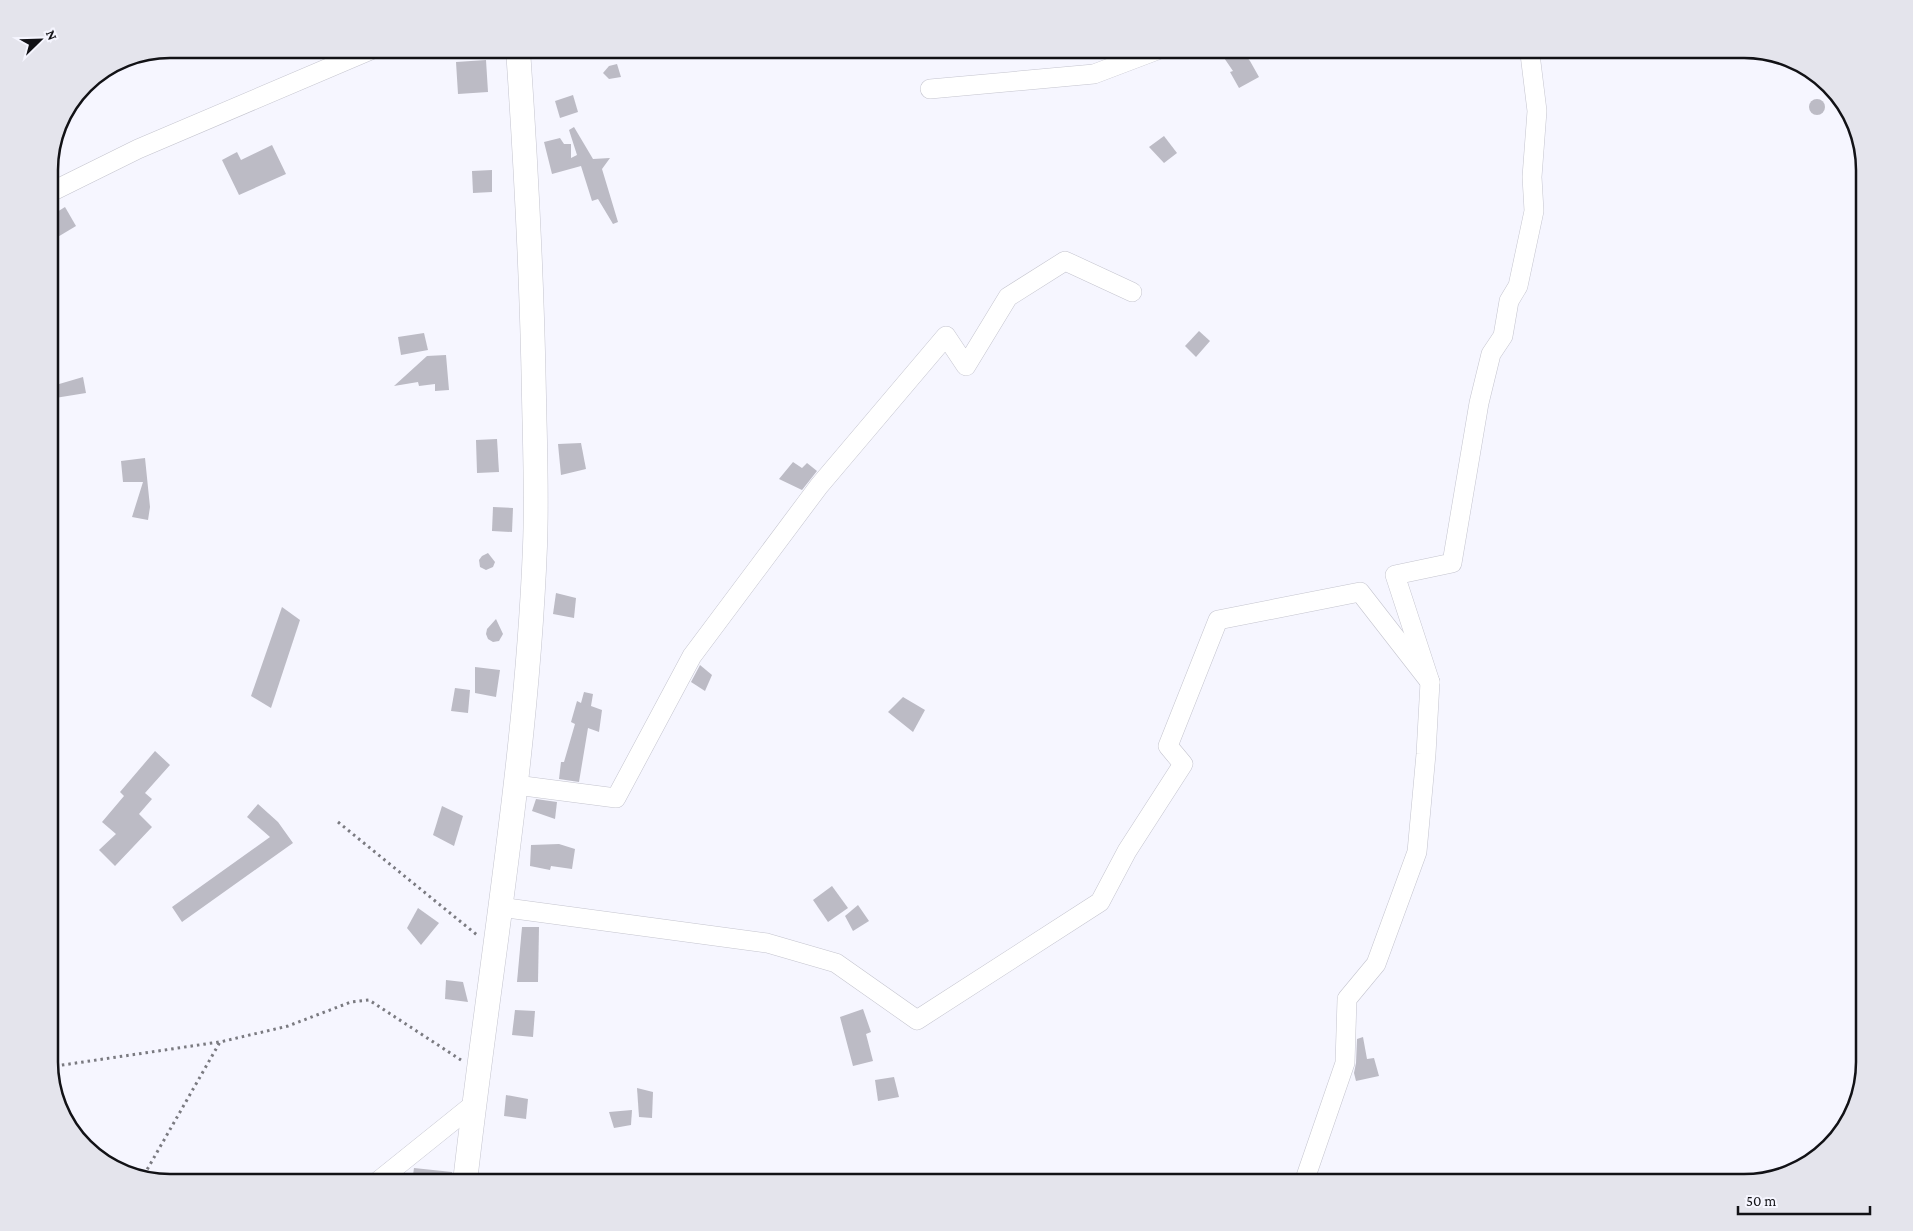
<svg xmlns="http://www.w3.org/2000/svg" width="1913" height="1231" viewBox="0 0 1913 1231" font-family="'Crimson Pro',serif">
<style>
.building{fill:#bcbbc5}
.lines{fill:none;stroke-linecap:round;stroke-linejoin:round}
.minor-casing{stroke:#c4c4ce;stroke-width:20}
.tertiary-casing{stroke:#c4c4ce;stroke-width:25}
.path{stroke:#7a7a80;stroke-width:3;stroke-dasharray:2.5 4;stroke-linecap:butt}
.minor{stroke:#fff;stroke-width:19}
.tertiary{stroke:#fff;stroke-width:24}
.rim{fill:none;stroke:#121216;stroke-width:2.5}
</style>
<rect width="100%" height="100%" fill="#f6f6ff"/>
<!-- building -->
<g class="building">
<path d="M1218 49H1240L1250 61 1259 77 1239 88 1230 72 1233 71Z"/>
<path d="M486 60 488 92 458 94 456 62Z"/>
<path d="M617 64 621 77 609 79 603 73 609 66Z"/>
<path d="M573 95 578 112 560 118 555 101Z"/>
<circle cx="1817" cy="107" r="8"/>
<path d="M574 127 593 159 610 158 602 169 618 222 613 224 598 199 592 201 581 166 552 174 544 142 560 138 564 144H571V158L577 155 569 130Z"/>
<path d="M1164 136 1177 153 1164 163 1149 147Z"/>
<path d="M272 145 286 174 239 195 222 160 237 152 241 160Z"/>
<path d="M492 170V192L473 193 472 171Z"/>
<path d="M65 207 76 226 56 238 49 226V217Z"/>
<path d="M1199 331 1210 341 1196 357 1185 346Z"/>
<path d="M424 333 428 350 401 355 398 337Z"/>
<path d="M446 355 449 390 435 391V384L419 386 418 382 394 386 427 356Z"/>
<path d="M83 377 86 393 49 399V387Z"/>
<path d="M497 439 499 472 477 473 476 440Z"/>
<path d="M581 443 586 469 561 475 558 444Z"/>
<path d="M145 458 150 507 148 520 132 517 143 482H123L121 461Z"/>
<path d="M793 462 802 468 807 463 817 471 802 490 779 479Z"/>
<path d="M493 507 513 508 512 532 492 531Z"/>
<path d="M488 553 495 562 493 567 486 570 480 567 479 560 482 556Z"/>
<path d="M556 593 576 598 574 618 553 614Z"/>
<path d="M282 607 300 620 271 708 251 696Z"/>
<path d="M496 619 503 634 499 641 493 642 488 639 486 634 487 629Z"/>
<path d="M700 665 712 675 705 691 691 682Z"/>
<path d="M475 667 500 670 496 697 475 693Z"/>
<path d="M455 688 470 690 468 713 451 711Z"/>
<path d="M584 692 593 694 591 706 602 710 599 732 588 728 579 782 559 779 561 762H564L575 724 571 722 577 701 581 703Z"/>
<path d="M903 697 925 710 913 732 888 712Z"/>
<path d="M155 751 170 765 145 793 152 799 139 814 152 827 115 866 99 850 116 834 102 822 124 796 120 792Z"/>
<path d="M536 799 557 802 555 819 532 811Z"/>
<path d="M258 804 278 822 293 843 182 922 172 907 270 837 247 817Z"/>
<path d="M442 806 463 816 454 846 433 835Z"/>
<path d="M559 844 575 849 572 869 551 866 550 870 530 866 531 845Z"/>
<path d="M832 886 848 908 828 922 813 900Z"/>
<path d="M858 905 869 921 853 931 845 916Z"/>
<path d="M418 908 439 923 421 945 407 928Z"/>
<path d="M522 927H539L538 982H517Z"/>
<path d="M446 980 463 982 468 1002 445 999Z"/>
<path d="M863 1009 871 1032 866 1034 873 1061 853 1066 840 1017Z"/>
<path d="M515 1010 535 1011 533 1037 512 1035Z"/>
<path d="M1363 1037 1367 1059 1374 1058 1379 1076 1356 1081 1354 1073 1356 1063 1357 1039Z"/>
<path d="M894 1077 899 1097 878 1101 875 1080Z"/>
<path d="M637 1088 653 1092 652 1118 639 1117Z"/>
<path d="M506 1095 528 1099 526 1119 504 1116Z"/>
<path d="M632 1110 631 1125 614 1128 609 1112Z"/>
<path d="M414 1168 452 1172V1182H412Z"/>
</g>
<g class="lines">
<defs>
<g id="minor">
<path d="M930 89 1094 74 1160 49"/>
<path d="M49 193 138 149 373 49"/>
<path d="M516 785 616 798 692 656 819 486 946 336 966 366 1008 297 1065 261 1132 292"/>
<path d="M499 907 767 943 836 963 917 1020 1100 902 1127 851 1183 764 1168 746 1218 620 1360 592 1430 682"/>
<path d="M377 1182 474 1104"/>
<path d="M1304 1182 1345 1063 1347 999 1376 964 1417 852 1426 754 1430 682 1395 575 1452 563 1479 403 1491 354 1503 336 1509 301 1518 286 1534 211 1532 177 1537 111 1530 54 1532 49"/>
</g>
<path id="tertiary" d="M465 1182C489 970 527 759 535 546 537 496 535 447 534 397 532 281 526 165 518 49"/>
</defs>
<!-- minor casing -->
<use href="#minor" class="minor-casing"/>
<!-- tertiary casing -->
<use href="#tertiary" class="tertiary-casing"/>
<!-- path -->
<g class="path">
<path d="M338 822 477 935"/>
<path d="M49 1067 219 1042"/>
<path d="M144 1175 220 1042 288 1026 351 1002 369 1000 461 1060"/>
</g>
<!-- minor -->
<use href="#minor" class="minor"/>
<!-- tertiary -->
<use href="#tertiary" class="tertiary"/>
</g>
<!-- crop -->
<path d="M0 0H1913V1231H0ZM170 58H1744A112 112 0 0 1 1856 170V1062A112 112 0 0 1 1744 1174H170A112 112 0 0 1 58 1062V170A112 112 0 0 1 170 58Z" fill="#e4e4ec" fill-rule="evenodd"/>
<path class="rim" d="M170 58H1744A112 112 0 0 1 1856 170V1062A112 112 0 0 1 1744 1174H170A112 112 0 0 1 58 1062V170A112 112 0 0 1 170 58Z"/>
<!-- north arrow -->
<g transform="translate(40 40) rotate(67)" stroke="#f6f6ff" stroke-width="4" paint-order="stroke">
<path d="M0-4L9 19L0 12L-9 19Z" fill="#121216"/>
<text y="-8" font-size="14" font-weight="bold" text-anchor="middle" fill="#121216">N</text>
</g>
<!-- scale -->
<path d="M1738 1206v8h132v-8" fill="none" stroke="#121216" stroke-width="2.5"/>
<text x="1746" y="1206" font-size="15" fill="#121216" stroke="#f6f6ff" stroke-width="4" paint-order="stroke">50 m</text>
</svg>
